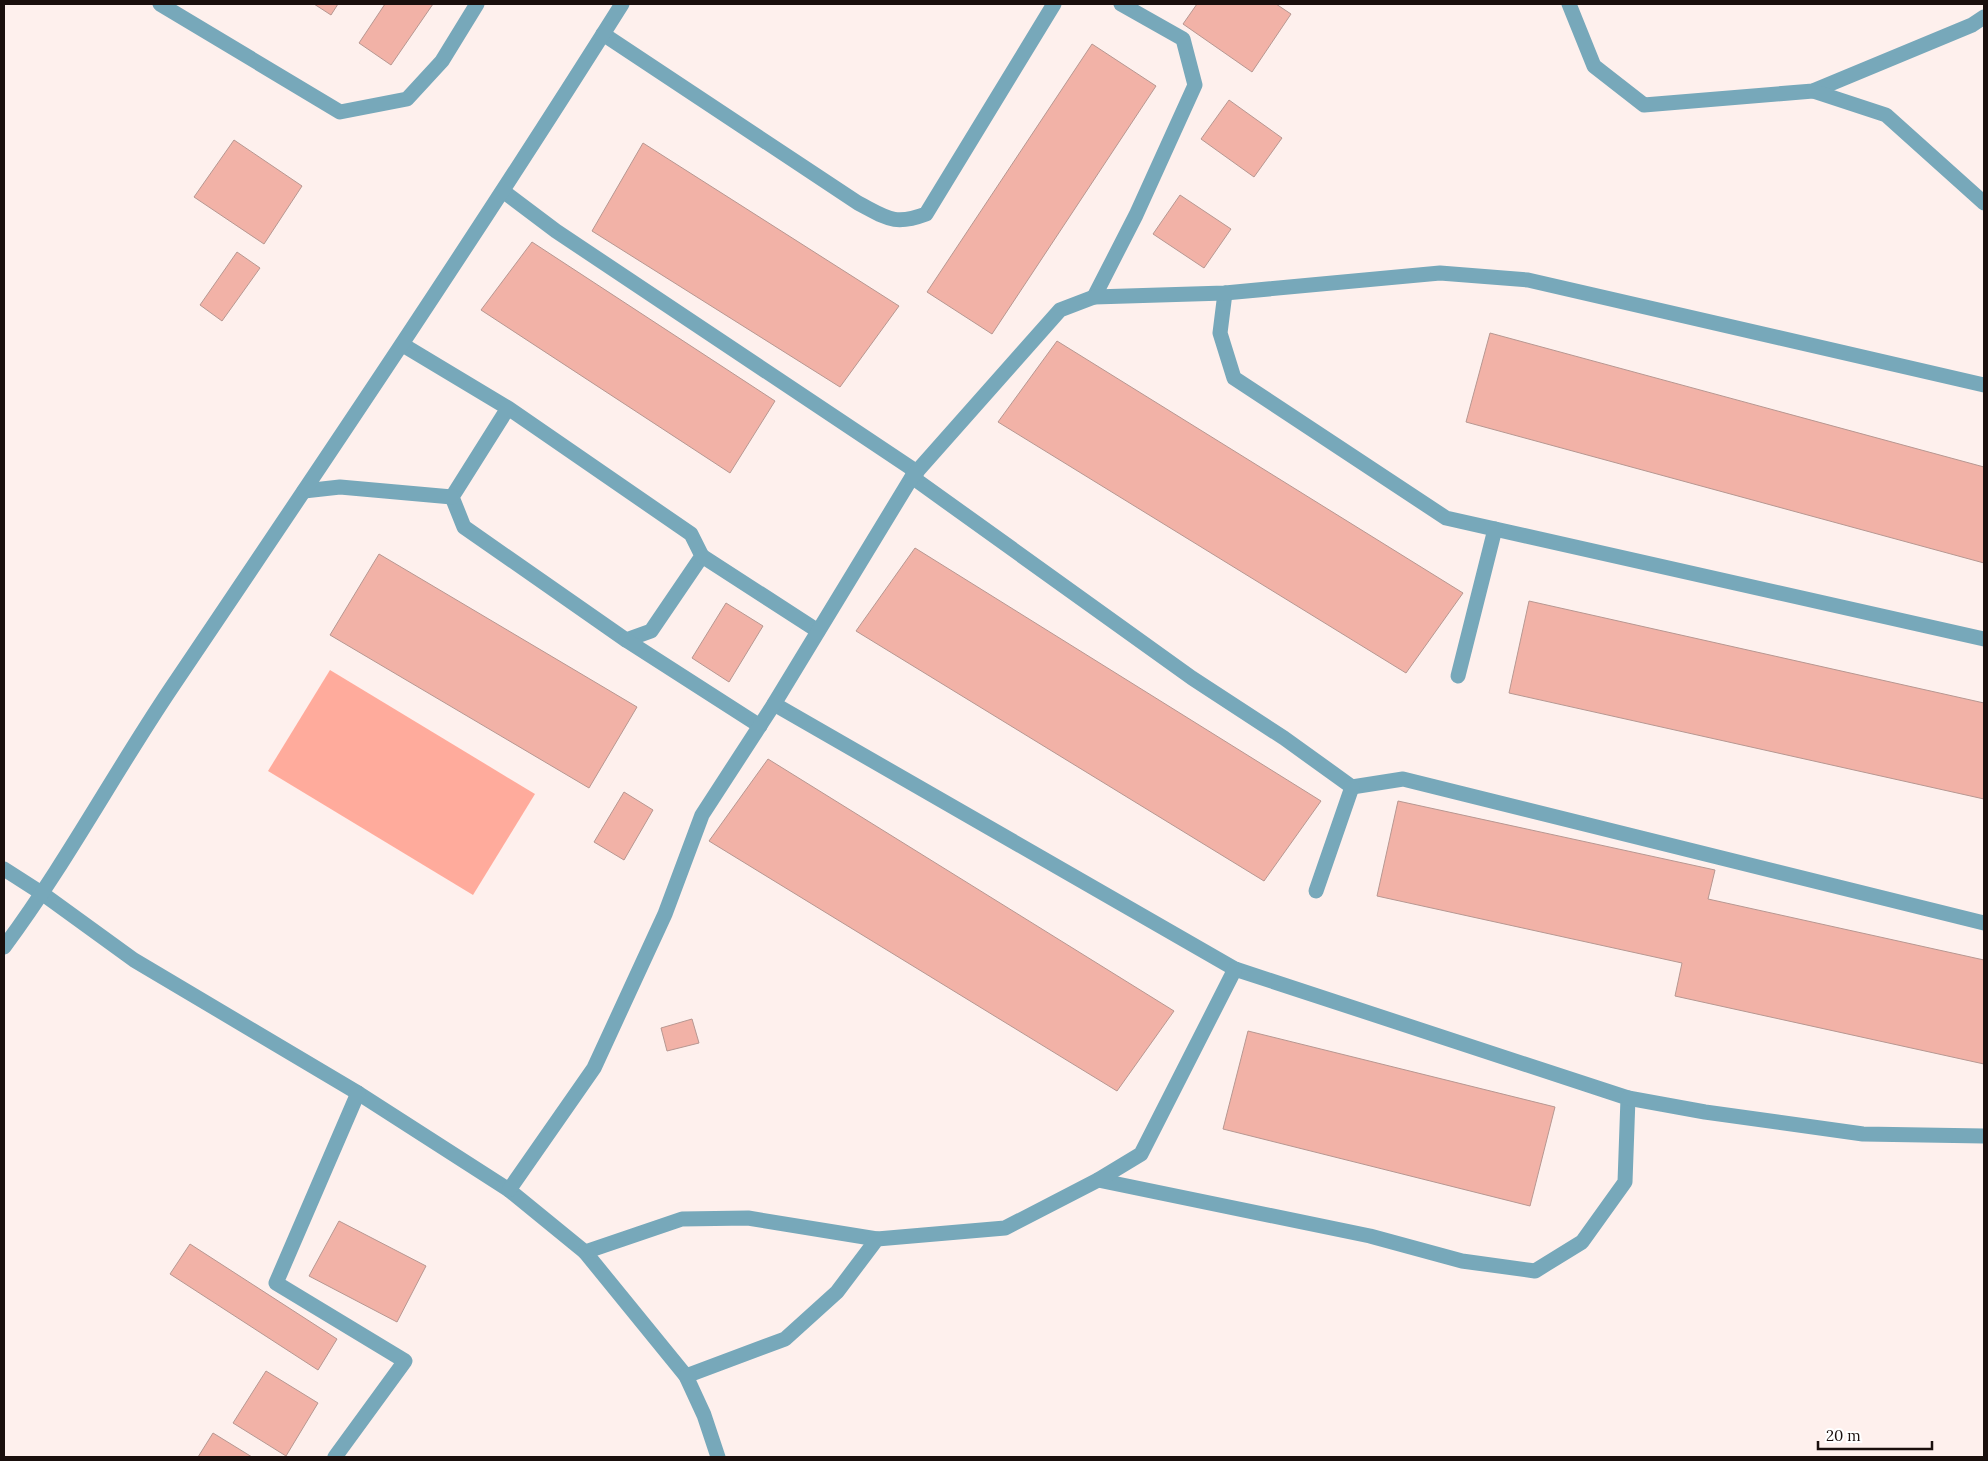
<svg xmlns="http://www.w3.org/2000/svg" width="1988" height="1461" viewBox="0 0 1988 1461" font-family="Lora,serif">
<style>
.green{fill:#ffab9c}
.building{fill:#f2b2a7;stroke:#b79791}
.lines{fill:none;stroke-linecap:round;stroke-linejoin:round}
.minor{stroke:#77a8ba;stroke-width:15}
</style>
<rect width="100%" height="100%" fill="#fef0ed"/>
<!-- green -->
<path class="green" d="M330 670 535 794 473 895 268 771Z"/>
<!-- building -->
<g class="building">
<path d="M314 4H338L331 15Z"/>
<path d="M385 4H433L391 65 359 43Z"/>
<path d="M1197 4H1276L1291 14 1252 72 1183 24Z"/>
<path d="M1092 44 1156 86 992 334 927 292Z"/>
<path d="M1229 100 1282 138 1254 177 1201 139Z"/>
<path d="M234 140 302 186 264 244 194 197Z"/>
<path d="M643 143 899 306 840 387 592 231Z"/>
<path d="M1180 195 1231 229 1204 268 1153 234Z"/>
<path d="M532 242 775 401 730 473 481 310Z"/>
<path d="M237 252 260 268 222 321 200 305Z"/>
<path d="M1490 333 1984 467V563L1466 422Z"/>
<path d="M1057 341 1463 593 1406 673 998 422Z"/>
<path d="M915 548 1321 801 1264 881 856 631Z"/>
<path d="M379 554 637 707 589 788 330 635Z"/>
<path d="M1529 601 1984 703V799L1509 693Z"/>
<path d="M726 603 763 626 729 682 692 658Z"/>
<path d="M768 759 1174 1011 1117 1091 709 841Z"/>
<path d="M624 792 653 810 624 860 594 842Z"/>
<path d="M1398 801 1715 870 1708 899 1984 960V1064L1675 996 1682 963 1377 896Z"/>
<path d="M692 1019 699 1043 667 1051 661 1028Z"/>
<path d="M1248 1031 1555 1107 1530 1206 1223 1129Z"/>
<path d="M339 1221 426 1266 397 1322 309 1276Z"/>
<path d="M190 1244 337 1339 318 1370 170 1274Z"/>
<path d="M266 1371 318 1403 286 1456 233 1423Z"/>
<path d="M213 1433 252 1457H198Z"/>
</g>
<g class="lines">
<!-- minor -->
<g class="minor">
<path d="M160 4 340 112 407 99 442 61 477 4"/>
<path d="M1569 4 1594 66 1644 105 1813 91 1972 25 1984 17"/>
<path d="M603 34 858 203C887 218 894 226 926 214L1054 4"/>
<path d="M1813 91 1886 115 1984 203"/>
<path d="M503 191 556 231 917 472"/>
<path d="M1225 293 1220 333 1234 378 1446 518 1984 639"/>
<path d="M1094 297 1136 215 1195 85 1183 39 1121 4"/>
<path d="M403 345 508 408 691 534 702 556 651 631 626 640 464 527 452 497 508 408"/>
<path d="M912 477 1192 678 1284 738 1352 787 1403 779 1984 923"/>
<path d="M304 491 340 487 452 497"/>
<path d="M702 556 818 631"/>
<path d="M626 640 760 726"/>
<path d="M1458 676 1495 529"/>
<path d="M774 704 1235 969 1628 1098 1625 1182 1582 1242 1535 1271 1462 1261 1370 1236 1098 1180"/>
<path d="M4 869 43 894 134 960 358 1093 509 1190 585 1252 686 1376 704 1415 718 1457"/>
<path d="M1316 891 1352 787"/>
<path d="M4 947C65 865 113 775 170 690 323 463 476 236 622 4"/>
<path d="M1628 1098 1705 1112 1863 1134 1984 1136"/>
<path d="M509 1190 594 1068 665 914 702 815 774 704 912 477 1060 310 1094 297 1225 293 1440 273 1528 280 1984 385"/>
<path d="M585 1252 682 1219 748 1218 877 1239"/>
<path d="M686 1376 785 1339 837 1292 877 1239 1005 1228 1098 1180 1141 1154 1235 969"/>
<path d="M335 1457 405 1361 276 1283 358 1093"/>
</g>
</g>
<!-- border -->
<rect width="1988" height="1461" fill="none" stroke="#1a0f0d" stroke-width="10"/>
<!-- scale -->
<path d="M1818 1441v8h114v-8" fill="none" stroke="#1a0f0d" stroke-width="2.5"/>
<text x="1826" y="1441" font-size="15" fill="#1a0f0d" stroke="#ffffff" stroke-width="4" paint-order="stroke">20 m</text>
</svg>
